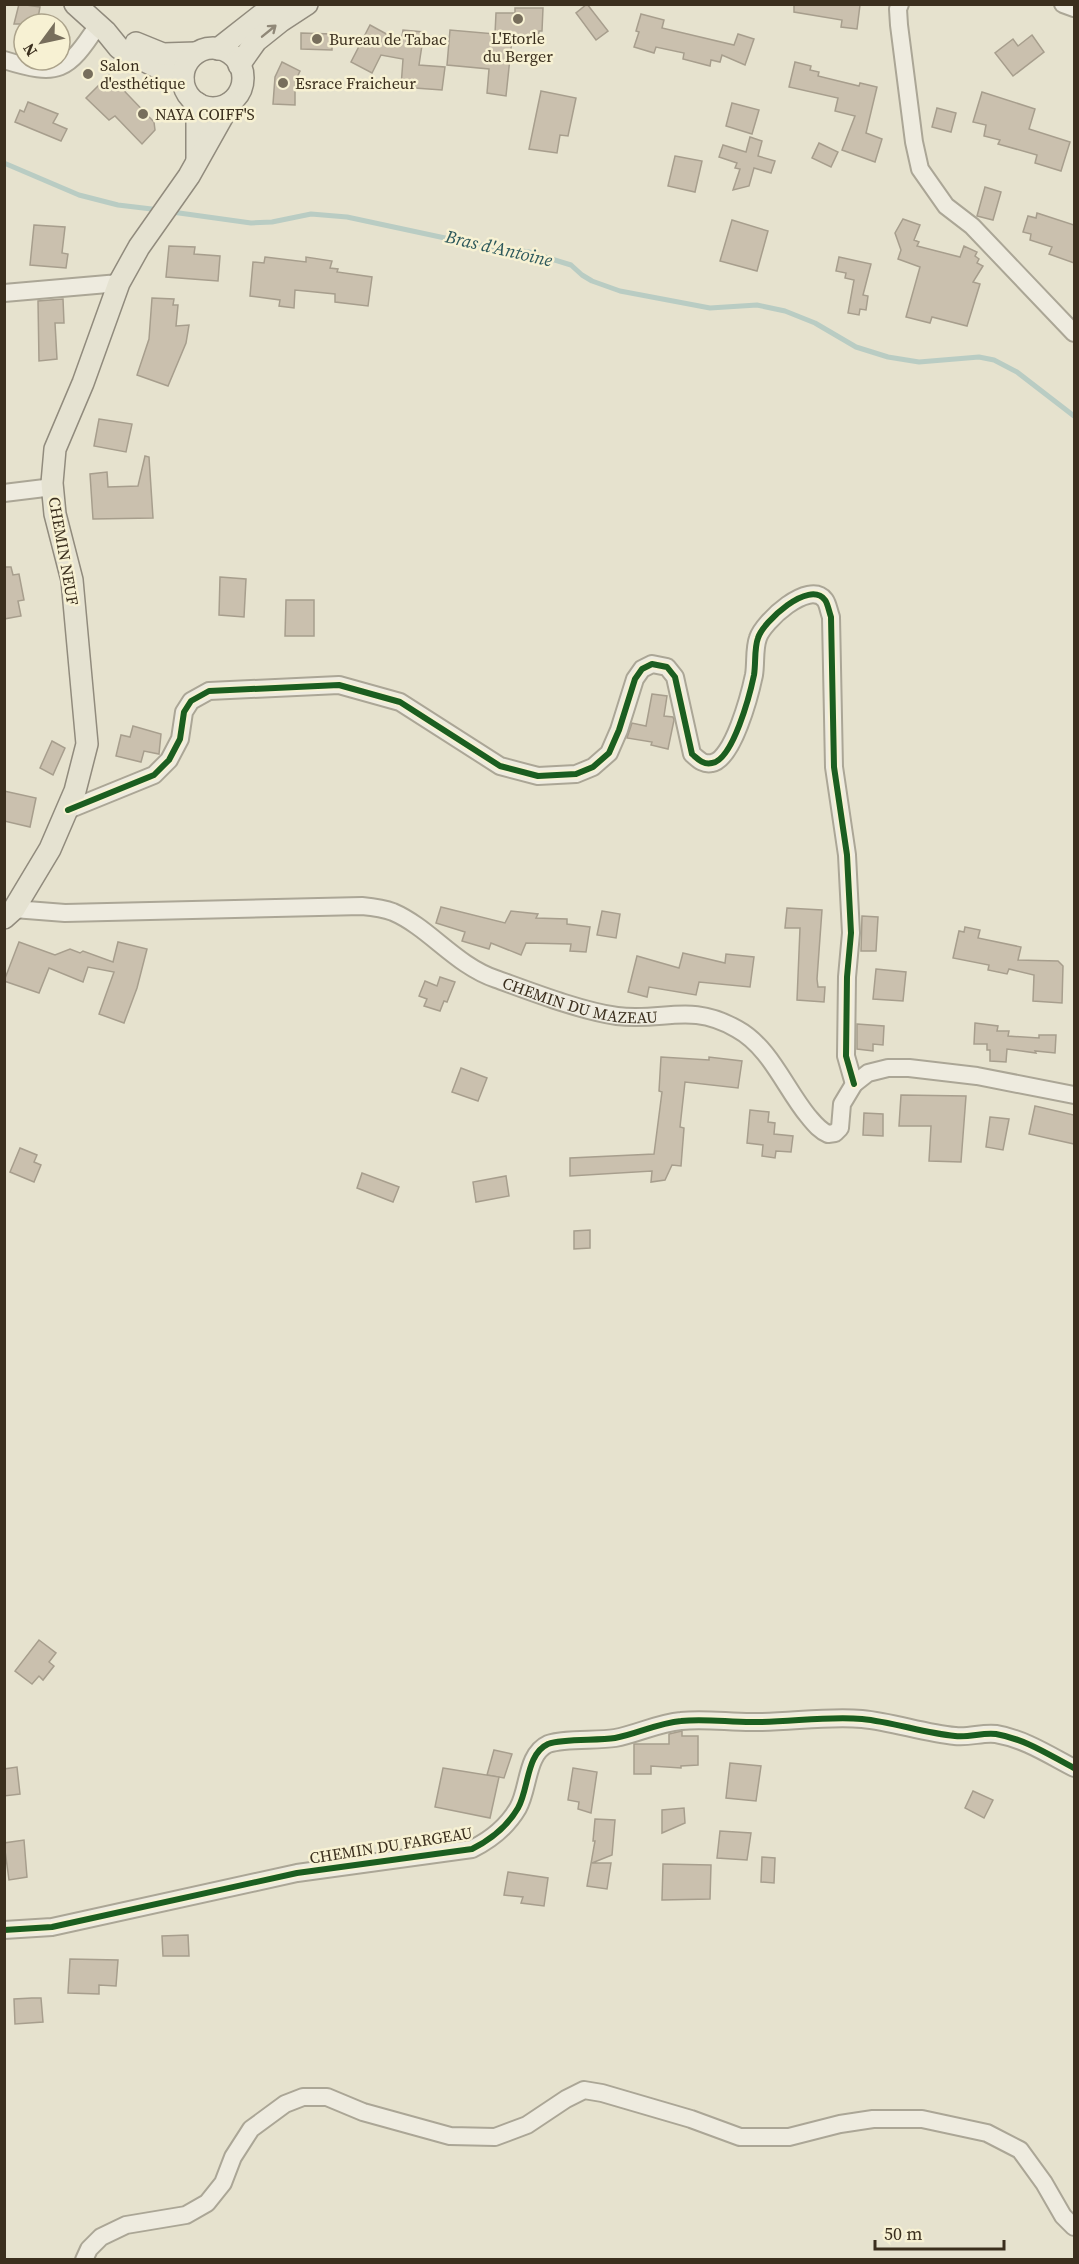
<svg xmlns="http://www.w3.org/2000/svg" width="1079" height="2264" viewBox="0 0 1079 2264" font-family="'Source Serif 4',serif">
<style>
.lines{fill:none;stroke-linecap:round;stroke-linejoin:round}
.stream{stroke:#b9ccc3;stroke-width:5}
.building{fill:#cac0ae;stroke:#a79e8d;stroke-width:1.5}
.minor-casing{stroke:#aba696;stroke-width:20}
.major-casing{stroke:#918b7d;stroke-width:24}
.minor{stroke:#eeebdf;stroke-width:16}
.major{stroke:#e5e2d1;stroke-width:21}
.cycleway-casing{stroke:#f7f1d3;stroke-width:10}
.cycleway{stroke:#1b5e20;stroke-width:6}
.oneway{stroke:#908878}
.poi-dot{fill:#776e5c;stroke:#f7f1d3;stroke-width:2}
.labels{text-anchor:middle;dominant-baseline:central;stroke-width:5;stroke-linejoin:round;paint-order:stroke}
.poi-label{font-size:16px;fill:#3b2f1e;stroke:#f7f1d3;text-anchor:start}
.street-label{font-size:16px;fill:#3b2f1e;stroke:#f7f1d3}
.water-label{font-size:18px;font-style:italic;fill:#2c585b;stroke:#f7f1d3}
</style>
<rect width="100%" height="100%" fill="#e6e2ce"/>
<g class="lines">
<!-- stream -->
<g class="stream">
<path d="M4 163 79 195 118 205 160 210"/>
<path d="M172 212 251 223 272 222 311 214 347 217 473 244 529 252 571 265 582 275 592 281 620 291 710 308 757 305 785 311 815 323 856 347 888 357 919 362 979 357 994 360 1017 372 1074 416"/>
</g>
</g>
<!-- building -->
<g class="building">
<path d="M19 4 40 7 37 24H14Z"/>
<path d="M587 4 608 31 596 40 576 13Z"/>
<path d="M794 4 860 5 857 29 841 27 842 20 794 12Z"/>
<path d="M515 8H543L542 31H539L538 43 512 39 506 96 487 93 489 69 447 65 450 30 495 34 496 13H515Z"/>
<path d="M641 14 664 20 662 28 734 45 738 34 754 39 745 65 722 55 720 62 711 60 710 66 683 59 684 53 656 47 654 53 634 47 639 32 636 31Z"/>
<path d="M370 25 401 42 403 30 424 32 419 65 445 67 442 90 401 87 403 59 381 55 372 73 351 62Z"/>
<path d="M301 33 332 34V50L301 49Z"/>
<path d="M1032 35 1044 52 1013 76 995 53 1013 39 1018 46Z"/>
<path d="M282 62 300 71 295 82V105L273 104 275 77Z"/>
<path d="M795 62 811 66 810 70 819 72 818 76 859 86 860 83 877 87 866 133 882 139 875 162 842 150 855 116 835 111 838 98 789 87Z"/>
<path d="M109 75 154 122 155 130 142 144 115 116 109 120 86 98Z"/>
<path d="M541 91 576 98 568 136 560 135 557 153 529 149Z"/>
<path d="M982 92 1035 109 1029 129 1070 142 1061 171 1035 163 1037 155 998 144 1000 140 984 136 986 125 973 122Z"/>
<path d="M28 102 58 114 53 123 67 129 61 141 15 122 20 110 24 112Z"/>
<path d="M732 103 759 110 752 134 726 126Z"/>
<path d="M937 108 956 113 951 132 932 127Z"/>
<path d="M750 137 762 141 758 156 775 161 771 173 754 168 749 186 733 190 740 169 735 168 737 163 719 157 723 145 746 152Z"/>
<path d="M819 143 838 152 831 167 812 158Z"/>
<path d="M675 156 702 161 695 192 668 186Z"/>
<path d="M985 187 1001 192 993 220 977 216Z"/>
<path d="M1037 213 1074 225V263L1049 254 1052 247 1030 240 1031 234 1023 232 1028 216 1036 218Z"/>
<path d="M903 219 920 225 914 240 919 242 917 246 960 257 964 246 977 252 975 256 979 259 977 263 983 266 973 282 980 284 967 326 932 317 930 323 906 317 920 267 898 259 901 250 895 233Z"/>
<path d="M732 220 768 231 757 271 720 261Z"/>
<path d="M34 225 65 227 62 253 68 254 66 268 30 265Z"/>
<path d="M169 246 195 247 194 254 220 256 218 281 166 277Z"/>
<path d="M265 257 306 262V257L332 261 330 268 338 269 337 272 372 277 368 306 335 302V294L295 290 294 308 279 306 280 300 250 296 253 262 264 263Z"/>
<path d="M839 257 871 264 863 295 868 296 866 310 860 309 859 315 848 313 854 280 845 278 846 273 836 271Z"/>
<path d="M152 298 174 299 173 305H178L176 326 189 325 186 343 168 386 137 375 149 339Z"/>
<path d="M63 299 64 323H55L57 359 39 361 38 301Z"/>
<path d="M99 419 132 424 126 452 94 446Z"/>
<path d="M145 456 149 457 153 518 93 519 90 474 107 472 108 487 138 486Z"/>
<path d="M4 567H11L13 575 19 574 24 600 18 601 21 616 4 619Z"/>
<path d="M220 577 246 579 244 617 219 615Z"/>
<path d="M286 600H314V636H285Z"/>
<path d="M652 694 667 696 664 716 673 717 674 720 668 749 651 745 652 742 627 738 632 723 646 726Z"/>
<path d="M133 726 161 734 159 754 144 751 141 762 116 756 121 735 130 737Z"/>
<path d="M52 741 65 748 53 775 40 768Z"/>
<path d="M4 791 36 798 30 827 4 821Z"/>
<path d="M441 907 505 923 511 911 538 914 536 918 567 919V924L590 927 586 952 570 951 571 944 526 943 521 955 491 943 489 949 462 941 465 932 436 923Z"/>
<path d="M787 908 822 910 817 979 818 987H825L824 1002 797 1000 800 928H785Z"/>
<path d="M602 911 620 914 616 938 597 935Z"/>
<path d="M862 916 878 917 876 951H861Z"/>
<path d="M965 927 980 930 978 938 1021 947 1018 960 1058 961 1063 966 1062 1003 1033 1001 1034 975 1009 969 1007 974 988 970 989 965 953 958 959 931 964 932Z"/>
<path d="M19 942 55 955 70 949 80 953 83 951 113 962 118 942 147 949 137 988 124 1023 99 1014 114 972 88 967 83 982 49 968 39 993 4 981Z"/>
<path d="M683 953 725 963 726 954 754 957 750 987 699 982 696 995 649 987 647 997 628 992 637 956 679 968Z"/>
<path d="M876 969 906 972 903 1001 873 999Z"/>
<path d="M440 977 455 982 447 1002 444 1001 440 1011 424 1006 427 999 419 996 425 981 437 986Z"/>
<path d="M975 1023 998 1026 997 1031H1009L1008 1036 1039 1038V1035H1056L1055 1053 1035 1051 1036 1053 1007 1049 1006 1062 990 1061V1050H987V1044H974Z"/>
<path d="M857 1024 884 1026 883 1045 873 1044V1051L857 1049Z"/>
<path d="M661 1057 709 1060V1057L742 1061 738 1088 685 1082 680 1127 684 1128 681 1166 672 1165 665 1180 651 1182 652 1171 570 1176V1158L654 1154 662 1092 659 1091Z"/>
<path d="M461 1068 487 1078 478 1101 452 1092Z"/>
<path d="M901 1095 966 1096 961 1162 929 1161 931 1126H899Z"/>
<path d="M1035 1106 1074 1115V1144L1029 1134Z"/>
<path d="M750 1110 769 1112 768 1122 775 1123 774 1134 793 1136 791 1152 776 1151 775 1158 762 1156 763 1145 747 1143Z"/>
<path d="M864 1113 883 1114V1136L863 1135Z"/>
<path d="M990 1117 1009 1119 1003 1150 986 1147Z"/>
<path d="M20 1148 37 1155 34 1162 41 1165 34 1182 10 1172Z"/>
<path d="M362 1173 399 1187 393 1202 357 1188Z"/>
<path d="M506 1176 509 1196 476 1202 473 1182Z"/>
<path d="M590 1230V1248L574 1249V1231Z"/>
<path d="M39 1640 56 1653 49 1662 54 1666 43 1680 39 1676 32 1684 15 1671Z"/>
<path d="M682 1731V1736H698V1765L681 1766V1768L651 1766V1774H634V1744H669V1734Z"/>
<path d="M494 1750 512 1754 504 1778 487 1775Z"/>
<path d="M730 1763 761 1766 756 1801 726 1798Z"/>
<path d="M17 1767 20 1794 4 1796V1769Z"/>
<path d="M443 1768 499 1777 490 1818 435 1807Z"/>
<path d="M573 1768 597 1772 591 1813 578 1809 579 1802 568 1800Z"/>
<path d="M973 1791 993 1800 984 1818 965 1808Z"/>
<path d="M684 1808 685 1823 662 1833V1810Z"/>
<path d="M595 1819 615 1820 612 1855 592 1863H611L607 1889 587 1886 595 1841H593Z"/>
<path d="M720 1831 751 1833 747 1860 717 1858Z"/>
<path d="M24 1840 27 1877 9 1880 4 1843Z"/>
<path d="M762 1857 775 1858 774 1883 761 1882Z"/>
<path d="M663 1864 711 1865 710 1899 662 1900Z"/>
<path d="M508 1872 548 1878 544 1906 521 1903 523 1897 504 1895Z"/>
<path d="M188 1935 189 1956H163L162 1936Z"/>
<path d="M70 1959 118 1960 116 1986 99 1985V1994L68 1993Z"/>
<path d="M32 1998H41L43 2022 15 2024 14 1999Z"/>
</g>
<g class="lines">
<defs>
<g id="minor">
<path d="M900 4 898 9 899 25 914 142 920 169 946 206 972 226 1074 333"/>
<path d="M1063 4 1074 8"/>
<path d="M4 60C59 77 67 72 98 25"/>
<path d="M4 293 119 283"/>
<path d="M4 493 53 487"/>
<path d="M68 810 154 775 169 760 180 739 184 712 191 701 209 691 339 685 400 702 500 766 538 776 576 774 593 767 609 753 619 730 635 679 642 669 652 664 667 667 675 677 692 754C698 759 703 765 712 763 733 760 750 694 754 675 756 663 754 649 758 638 763 622 809 579 825 600 828 604 829 612 831 617L834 767 847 855 851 933 847 977 846 1056 854 1084"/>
<path id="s1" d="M14 909 65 913 362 906C373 907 383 908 393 912 430 928 455 965 496 979 532 992 581 1011 617 1016 664 1022 690 1002 737 1029 770 1047 785 1088 808 1116 814 1123 819 1130 828 1134L835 1133 840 1128 842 1104 854 1084 868 1073 888 1068H909L977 1076 1074 1095"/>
<path d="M4 1930 52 1927 297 1873 472 1849C492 1839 507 1827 518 1808 529 1789 526 1754 548 1744 564 1738 597 1741 615 1738 637 1734 658 1723 681 1721 707 1718 732 1723 758 1722 792 1722 827 1716 862 1719 893 1722 924 1733 955 1736 969 1738 983 1732 996 1734 1025 1739 1049 1755 1074 1768"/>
<path d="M84 2260 89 2249 101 2237 126 2225 186 2215 207 2203 223 2183 233 2157 251 2129 285 2104 303 2097H327L363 2112 450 2136 495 2137 527 2125 566 2099 584 2090 602 2093 691 2119 740 2137H789L840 2124 873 2119H922L987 2133 1020 2150 1044 2183 1063 2216 1074 2227"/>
</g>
<g id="major">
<path d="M75 4 106 32 119 48 183 80"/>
<path d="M136 43 163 54 196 53"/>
<circle cx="213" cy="78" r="30"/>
<path d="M218 49 269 9 283 4"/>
<path d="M239 65 256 41 281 21 307 4"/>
<path d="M197 159V103"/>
<path d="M4 918 14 909 50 849 75 791 87 744 72 580 55 514 52 483 55 449 83 383 119 283 139 247 189 176 230 103"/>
</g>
</defs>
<!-- minor casing -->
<use href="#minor" class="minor-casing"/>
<!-- major casing -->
<use href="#major" class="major-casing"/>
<!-- minor -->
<use href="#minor" class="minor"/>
<!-- major -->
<use href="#major" class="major"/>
<defs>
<g id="cycleway">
<path d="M68 810 154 775 169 760 180 739 184 712 191 701 209 691 339 685 400 702 500 766 538 776 576 774 593 767 609 753 619 730 635 679 642 669 652 664 667 667 675 677 692 754C698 759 703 765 712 763 733 760 750 694 754 675 756 663 754 649 758 638 763 622 809 579 825 600 828 604 829 612 831 617L834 767 847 855 851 933 847 977 846 1056 854 1084"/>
<path d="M4 1930 52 1927 297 1873 472 1849C492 1839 507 1827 518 1808 529 1789 526 1754 548 1744 564 1738 597 1741 615 1738 637 1734 658 1723 681 1721 707 1718 732 1723 758 1722 792 1722 827 1716 862 1719 893 1722 924 1733 955 1736 969 1738 983 1732 996 1734 1025 1739 1049 1755 1074 1768"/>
</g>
</defs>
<!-- cycleway casing -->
<use href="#cycleway" class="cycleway-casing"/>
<!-- cycleway -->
<use href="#cycleway" class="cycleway"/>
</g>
<!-- one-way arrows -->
<defs><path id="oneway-shaft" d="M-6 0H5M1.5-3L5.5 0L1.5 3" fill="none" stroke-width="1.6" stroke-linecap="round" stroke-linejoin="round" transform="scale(1.5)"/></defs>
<use class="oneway" href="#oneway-shaft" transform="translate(269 31) rotate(-39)"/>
<!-- markers -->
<g class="poi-dot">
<circle cx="518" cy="19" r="6"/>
<circle cx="317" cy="39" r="6"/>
<circle cx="88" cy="74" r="6"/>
<circle cx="283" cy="83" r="6"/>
<circle cx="143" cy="114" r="6"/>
</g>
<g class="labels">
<!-- poi labels -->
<g class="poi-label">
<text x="518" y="38" text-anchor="middle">L'Etorle<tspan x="518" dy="18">du Berger</tspan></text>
<text x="329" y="39">Bureau de Tabac</text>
<text x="100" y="65">Salon<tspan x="100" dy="18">d'esthétique</tspan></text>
<text x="295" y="83">Esrace Fraicheur</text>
<text x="155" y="114">NAYA COIFF'S</text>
</g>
<!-- street labels -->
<g class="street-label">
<text transform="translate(64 551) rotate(80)">CHEMIN NEUF</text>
<text stroke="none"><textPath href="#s1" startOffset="591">CHEMIN DU MAZEAU</textPath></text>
<text transform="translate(391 1845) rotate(-9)">CHEMIN DU FARGEAU</text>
</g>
<!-- water labels -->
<g class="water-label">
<text transform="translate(499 248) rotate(13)">Bras d'Antoine</text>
</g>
</g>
<!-- border -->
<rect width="1079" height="2264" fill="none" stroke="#3b2f1e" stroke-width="12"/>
<!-- north arrow -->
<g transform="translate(42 42) rotate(237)"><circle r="28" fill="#f7f1d3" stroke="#aca38b" stroke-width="1.5"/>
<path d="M0-4.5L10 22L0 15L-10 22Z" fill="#776e5c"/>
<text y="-9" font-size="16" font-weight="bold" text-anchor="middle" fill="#3b2f1e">N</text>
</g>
<!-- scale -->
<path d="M875 2240v9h129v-9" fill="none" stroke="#3b2f1e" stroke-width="3"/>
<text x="884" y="2240" font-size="18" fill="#3b2f1e" stroke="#f7f1d3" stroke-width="4.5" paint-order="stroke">50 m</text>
</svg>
